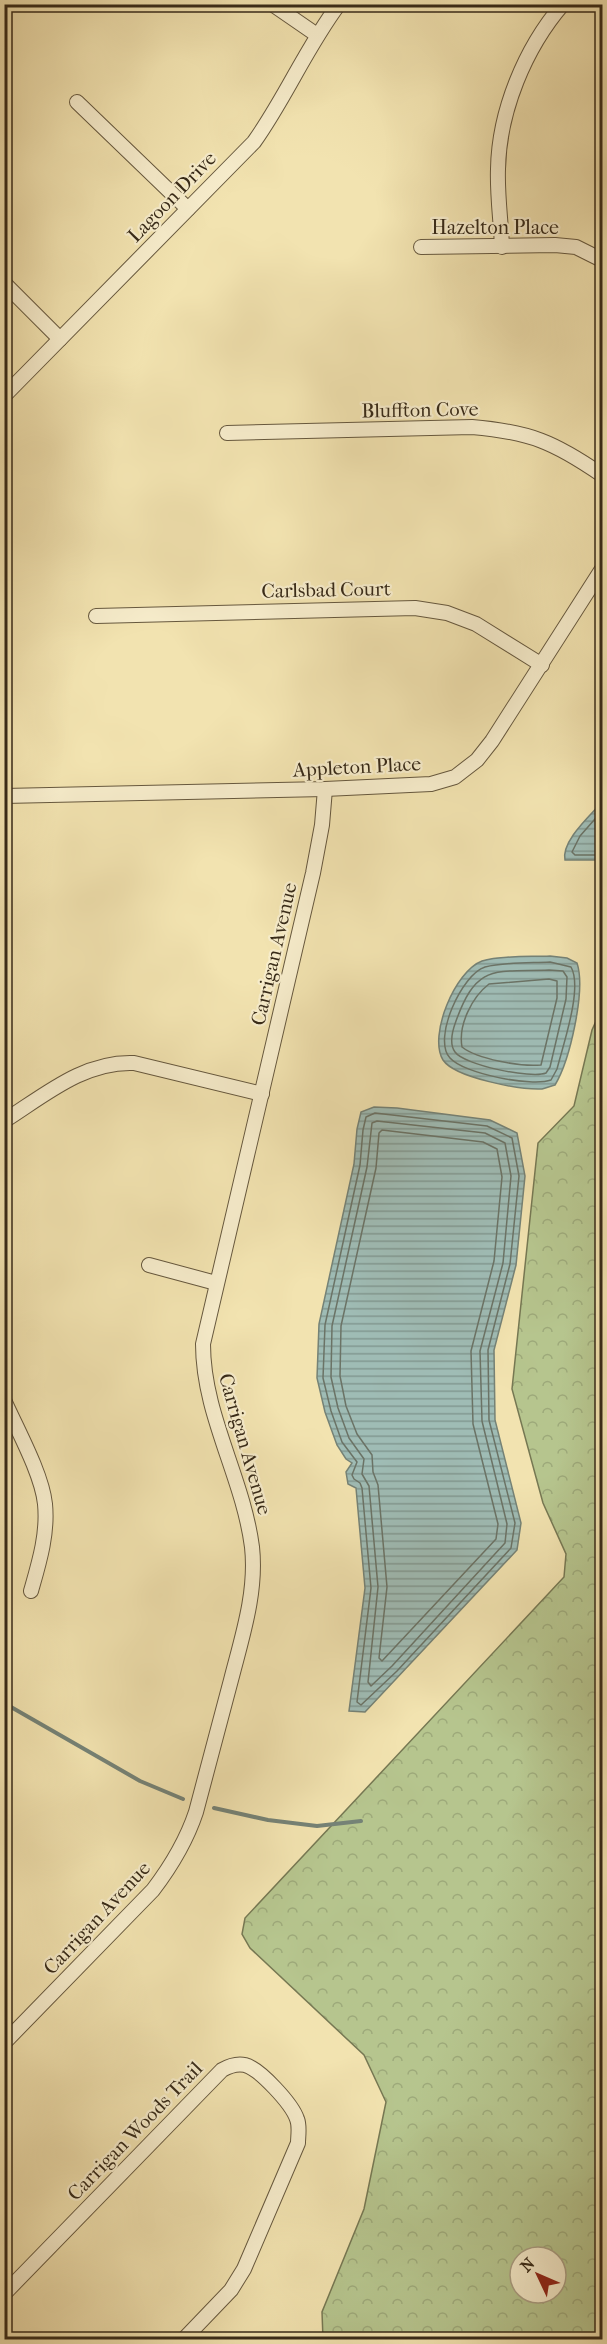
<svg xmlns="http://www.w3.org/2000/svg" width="607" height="2344" viewBox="0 0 607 2344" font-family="'IM FELL French Canon',serif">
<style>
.forest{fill:url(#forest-crowns);stroke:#767853;stroke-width:1.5;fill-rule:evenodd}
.water{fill:url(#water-rules);stroke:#758276;stroke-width:1.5}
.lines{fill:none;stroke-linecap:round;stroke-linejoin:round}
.shore{stroke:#6b7366;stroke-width:1.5}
.stream{stroke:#758276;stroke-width:4}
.street-casing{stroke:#66583e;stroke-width:16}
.street{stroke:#f7edcc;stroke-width:14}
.labels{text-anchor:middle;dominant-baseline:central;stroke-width:4.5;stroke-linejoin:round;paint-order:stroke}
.street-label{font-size:20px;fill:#372a18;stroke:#f7edcc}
</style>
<defs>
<pattern id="forest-crowns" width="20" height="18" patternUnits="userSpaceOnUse" patternTransform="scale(1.5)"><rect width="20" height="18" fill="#b6c58e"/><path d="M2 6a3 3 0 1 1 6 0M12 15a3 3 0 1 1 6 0" fill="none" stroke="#9da97a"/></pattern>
<pattern id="water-rules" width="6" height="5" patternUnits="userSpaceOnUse" patternTransform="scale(1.5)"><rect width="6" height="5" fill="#9fbcb5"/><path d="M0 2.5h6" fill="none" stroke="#829992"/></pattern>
</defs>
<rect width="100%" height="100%" fill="#f2e3b0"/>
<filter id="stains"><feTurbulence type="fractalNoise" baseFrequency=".00333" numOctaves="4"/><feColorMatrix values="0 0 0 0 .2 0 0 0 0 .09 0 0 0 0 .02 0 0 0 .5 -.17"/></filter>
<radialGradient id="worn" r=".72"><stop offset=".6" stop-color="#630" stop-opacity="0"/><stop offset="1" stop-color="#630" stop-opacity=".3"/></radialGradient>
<!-- forest -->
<path class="forest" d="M602 1008V2339H323L322 2312 364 2209 386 2102 364 2055 250 1948 242 1934 245 1918 564 1577 566 1554 543 1503 512 1389 538 1143 574 1106 592 1030ZM520 2257H556V2293H520Z"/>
<!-- water -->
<g class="water">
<path d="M602 802V860H565C561 841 591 815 602 802Z"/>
<path d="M550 956 567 958 577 963C586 990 570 1060 555 1085 551 1086 546 1088 542 1089 521 1090 455 1078 443 1060 428 1036 455 971 482 961 500 955 531 957 550 956Z"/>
<path d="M374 1107 397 1108 490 1120 517 1133 525 1176 516 1265 494 1350 495 1420 521 1523 517 1550 365 1712 349 1711 365 1588 356 1488 348 1484 346 1472 352 1463 346 1459 337 1445 325 1412 317 1378 319 1324 354 1164 357 1129 361 1112Z"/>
</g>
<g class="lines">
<!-- shore -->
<g class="shore">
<path d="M602 811 580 836 572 852 575 855H602"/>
<path d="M550 962 571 967C583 988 563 1045 557 1069L551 1080C532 1087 464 1074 450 1058 432 1039 462 974 485 967 505 962 529 963 550 962Z"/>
<path d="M549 970 563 971 567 977 566 999 550 1067 546 1073C531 1079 464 1065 455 1052 449 1044 453 1029 456 1021 477 963 494 972 549 970Z"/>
<path d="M549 979 557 981V998L541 1065C521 1067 477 1059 462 1047 458 1025 472 997 489 984Z"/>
<path d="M375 1113 487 1126 512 1138 519 1176 510 1264 488 1350 489 1420 515 1523 511 1548 397 1671 361 1705 357 1702 371 1588 362 1488 360 1483 354 1479 352 1475 357 1462 342 1442 331 1411 323 1378 325 1325 360 1165 363 1130 366 1117Z"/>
<path d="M377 1121 485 1133 505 1143 511 1176 503 1263 480 1351 482 1421 507 1524 505 1543 392 1666 371 1686 368 1682 378 1587 369 1486 362 1474 364 1459 349 1438 338 1408 331 1377 332 1326 367 1167 372 1123Z"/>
<path d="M382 1130 483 1142 497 1149 502 1177 494 1261 471 1351 473 1424 498 1524 496 1539 382 1661 379 1658 387 1587 378 1485 373 1472 372 1455 357 1434 346 1406 340 1376 341 1326 376 1168 379 1133Z"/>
</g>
<!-- stream -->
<g class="stream">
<path d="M4 1703 140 1781 183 1799"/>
<path d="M214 1808 268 1820 317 1826 361 1821"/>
</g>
<defs>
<g id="street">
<path d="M272 4 317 35"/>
<path d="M77 102 188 209"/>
<path d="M421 247 555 245 576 247 602 260"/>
<path d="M502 247C501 221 497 195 498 169 499 111 525 48 563 4"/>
<path d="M4 283 60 339"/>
<path d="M4 396 254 142C286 97 306 48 339 4"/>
<path d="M227 433 472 427C530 432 554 442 602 475"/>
<path d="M96 616 415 608 447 613 476 624 542 665"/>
<path d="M4 796 325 789 431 784 455 777 477 760 492 741 602 569"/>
<path d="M4 1121C45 1095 84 1061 134 1063L262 1094"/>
<path d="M149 1265 216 1283"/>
<path d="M4 1400C17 1429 42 1474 45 1504 48 1534 39 1563 31 1591"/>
<path d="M4 2043 153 1890C172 1865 186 1842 196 1812 208 1768 219 1724 231 1680 242 1637 257 1592 252 1547 243 1477 203 1415 203 1344L313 873 322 825 325 789"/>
<path d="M4 2294 222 2070C229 2066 236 2063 245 2065 260 2069 292 2104 297 2119 300 2126 298 2136 298 2143L244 2269 231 2290 183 2340"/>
</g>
</defs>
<!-- street casing -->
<use href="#street" class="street-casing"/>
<!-- street -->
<use href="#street" class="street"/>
</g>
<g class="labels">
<!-- street labels -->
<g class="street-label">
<text transform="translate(172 197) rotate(-46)">Lagoon Drive</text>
<text x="495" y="227">Hazelton Place</text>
<text transform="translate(420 410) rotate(-1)">Bluffton Cove</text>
<text transform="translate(326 590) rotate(-1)">Carlsbad Court</text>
<text transform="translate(357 767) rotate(-3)">Appleton Place</text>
<text transform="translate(274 954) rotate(-77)">Carrigan Avenue</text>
<text transform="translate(245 1444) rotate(74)">Carrigan Avenue</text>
<text transform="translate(97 1918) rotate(-47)">Carrigan Avenue</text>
<text transform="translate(135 2131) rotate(-46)">Carrigan Woods Trail</text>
</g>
</g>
<!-- margin -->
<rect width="607" height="2344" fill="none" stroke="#f2e3b0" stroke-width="24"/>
<rect x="6" y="6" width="595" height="2332" fill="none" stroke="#372a18" stroke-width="3"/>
<rect x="12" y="12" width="583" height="2320" fill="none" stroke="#372a18" stroke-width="1.5"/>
<!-- north arrow -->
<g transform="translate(538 2275) rotate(314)"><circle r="28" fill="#f7edcc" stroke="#aa9f84" stroke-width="1.5"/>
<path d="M0-4.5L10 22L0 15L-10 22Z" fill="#8f2418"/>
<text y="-9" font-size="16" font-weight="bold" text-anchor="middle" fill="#372a18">N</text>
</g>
<rect width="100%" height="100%" filter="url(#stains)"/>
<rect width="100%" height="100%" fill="url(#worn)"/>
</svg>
